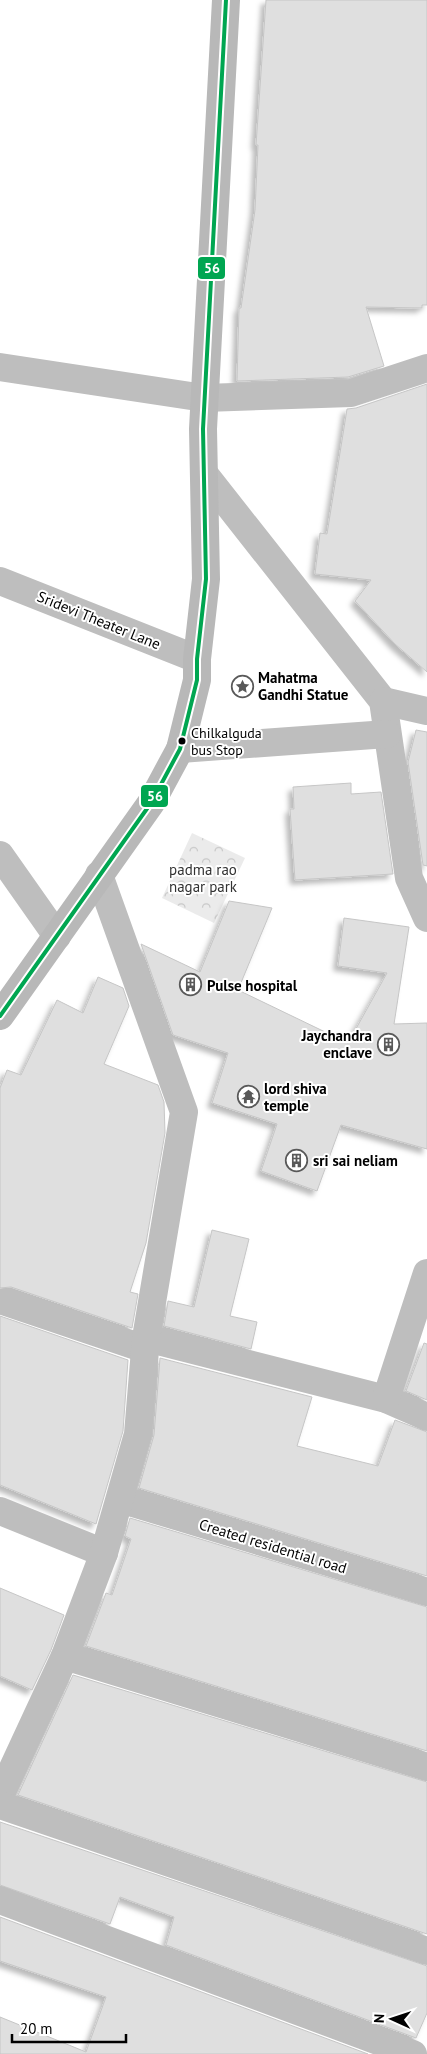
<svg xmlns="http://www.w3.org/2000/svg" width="427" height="2054" viewBox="0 0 427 2054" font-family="'PT Sans',sans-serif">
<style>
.park{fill:url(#park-crowns)}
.building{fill:#dfdfdf;stroke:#c6c6c6;filter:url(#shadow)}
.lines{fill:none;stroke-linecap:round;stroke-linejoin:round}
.minor{stroke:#bebebe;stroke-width:28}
.secondary{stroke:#b8b8b8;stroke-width:28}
.bus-1-casing{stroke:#fff;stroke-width:8}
.bus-1{stroke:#00a651;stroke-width:4}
.bus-dot{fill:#000;stroke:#fff;stroke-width:2}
.labels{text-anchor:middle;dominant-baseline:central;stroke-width:4;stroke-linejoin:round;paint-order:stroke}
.bus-label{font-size:14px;fill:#000;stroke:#fff;text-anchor:start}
.street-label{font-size:15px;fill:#000;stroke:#fff}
.poi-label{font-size:15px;font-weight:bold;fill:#000;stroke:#fff;text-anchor:start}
.park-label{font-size:15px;fill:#323232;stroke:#fff}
.line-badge{stroke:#fff;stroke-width:2}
.badge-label{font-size:14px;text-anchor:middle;font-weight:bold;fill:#fff}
</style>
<defs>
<pattern id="park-crowns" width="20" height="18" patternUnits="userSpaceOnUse" patternTransform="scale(1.25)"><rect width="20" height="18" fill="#ebebeb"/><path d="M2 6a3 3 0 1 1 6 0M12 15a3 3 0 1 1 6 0" fill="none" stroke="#c8c8c8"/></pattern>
<filter id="shadow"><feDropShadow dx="-4.5" dy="4.5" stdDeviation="2.5" flood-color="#0004"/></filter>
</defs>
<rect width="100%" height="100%" fill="#fff"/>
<!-- park -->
<path class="park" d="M192 833 245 858 214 923 162 898Z"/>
<!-- building -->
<g class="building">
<path d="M266 0H427V305H422V308L366 307 384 366 348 377 237 381 239 308H241L255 210 258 145H256Z"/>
<path d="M427 384V672L395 644 355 601 371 580 315 574 320 533 327 534 347 409 356 408Z"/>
<path d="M416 730 427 732V866L423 865 408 762Z"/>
<path d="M351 783V794L381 792 393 874 295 880 290 809H294L293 787Z"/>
<path d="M229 901 272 908 238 990 348 1043 387 973 338 966 344 918 409 927 394 1024 427 1023V1149L341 1125 317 1191 261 1171 277 1124 212 1103 228 1053 173 1035 141 944 200 972Z"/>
<path d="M98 977 123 988 129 1006 104 1064 158 1085 164 1102 165 1133 146 1243 130 1292 138 1294 132 1328 11 1287 0 1288V1088L7 1070 21 1075 57 1000 83 1013Z"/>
<path d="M212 1230 249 1239 230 1316 257 1322 251 1349 164 1326 168 1301 194 1307Z"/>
<path d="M0 1316 128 1360 123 1431 96 1524 0 1485Z"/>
<path d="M424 1343 427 1344V1400L406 1391Z"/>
<path d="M160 1358 312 1397 297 1446 378 1466 395 1420 427 1432V1576L139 1488 154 1435Z"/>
<path d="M130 1518 427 1607V1751L86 1646 106 1593 112 1595 131 1539 125 1536Z"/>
<path d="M0 1588 64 1615 51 1650 32 1690 0 1676Z"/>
<path d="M73 1675 427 1782V1934L18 1795Z"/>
<path d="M0 1822 427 1966V2013L416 2038 166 1945 174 1917 120 1897 110 1924 0 1885Z"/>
<path d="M0 1917 368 2054H0V2017L86 2052 106 1997 0 1961Z"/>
</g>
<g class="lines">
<!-- minor -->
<g class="minor">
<path d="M0 367 204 398 351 393 427 368"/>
<path d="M205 475 383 701 409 878 427 918"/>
<path d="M0 581 197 659"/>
<path d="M383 701 427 711"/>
<path d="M180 749 387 734"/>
<path d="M0 855 57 936"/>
<path d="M6 1302 145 1349"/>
<path d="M146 1338 386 1399 427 1417"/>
<path d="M386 1399 427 1273"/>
<path d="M120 1499 427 1592"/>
<path d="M0 1511 104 1553"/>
<path d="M65 1656 427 1767"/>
<path d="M0 1796 65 1656 104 1553 138 1434 146 1338 184 1112 99 875"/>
<path d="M0 1805 427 1951"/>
<path d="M0 1900 413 2054"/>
</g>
<!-- secondary -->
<path class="secondary" d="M0 1016 151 803 180 749 197 680V659L206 579 203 429 226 0"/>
<defs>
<path id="bus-1" d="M0 1016 151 803 180 749 197 680V659L206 579 203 429 226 0"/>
</defs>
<!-- bus-1 casing -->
<use href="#bus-1" class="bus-1-casing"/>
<!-- bus-1 -->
<use href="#bus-1" class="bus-1"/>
</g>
<!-- icons -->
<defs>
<symbol id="sight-ring" viewBox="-11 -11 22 22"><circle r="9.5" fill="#fff" stroke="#595959" stroke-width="1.5"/><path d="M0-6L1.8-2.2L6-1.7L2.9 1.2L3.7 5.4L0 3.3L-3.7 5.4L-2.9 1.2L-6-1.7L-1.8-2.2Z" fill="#595959"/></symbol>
<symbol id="building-ring" viewBox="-11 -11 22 22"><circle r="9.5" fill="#fff" stroke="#595959" stroke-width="1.5"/><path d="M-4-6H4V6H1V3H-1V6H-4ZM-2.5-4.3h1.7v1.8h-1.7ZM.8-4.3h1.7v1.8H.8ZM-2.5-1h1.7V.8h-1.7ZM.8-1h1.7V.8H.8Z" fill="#595959"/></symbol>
<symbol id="temple-ring" viewBox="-11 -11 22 22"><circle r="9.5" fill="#fff" stroke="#595959" stroke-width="1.5"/><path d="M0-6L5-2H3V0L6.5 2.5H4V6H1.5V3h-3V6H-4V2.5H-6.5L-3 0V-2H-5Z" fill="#595959"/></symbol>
</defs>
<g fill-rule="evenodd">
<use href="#sight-ring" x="230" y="674" width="25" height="25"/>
<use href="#building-ring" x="178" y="972" width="25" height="25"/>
<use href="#building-ring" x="376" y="1032" width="25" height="25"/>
<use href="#temple-ring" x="236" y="1084" width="25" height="25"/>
<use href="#building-ring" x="284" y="1148" width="25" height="25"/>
</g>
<!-- markers -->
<circle class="bus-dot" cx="182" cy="741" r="4.5"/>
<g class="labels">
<!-- bus labels -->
<g class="bus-label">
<text x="191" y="733">Chilkalguda<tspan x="191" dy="17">bus Stop</tspan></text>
</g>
<!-- street labels -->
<g class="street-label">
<text transform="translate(99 620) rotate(22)">Sridevi Theater Lane</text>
<text transform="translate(273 1546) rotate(17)">Created residential road</text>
</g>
<!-- poi labels -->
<g class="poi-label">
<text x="258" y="677">Mahatma<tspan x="258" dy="17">Gandhi Statue</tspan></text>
<text x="207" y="985">Pulse hospital</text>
<text x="372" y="1035" text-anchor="end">Jaychandra<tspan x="372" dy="17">enclave</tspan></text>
<text x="264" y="1088">lord shiva<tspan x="264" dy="17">temple</tspan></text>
<text x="313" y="1160">sri sai neliam</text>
</g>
<!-- park labels -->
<g class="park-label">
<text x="203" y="869">padma rao<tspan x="203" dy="17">nagar park</tspan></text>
</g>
</g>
<g class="line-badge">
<rect x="197" y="256" width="29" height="24" rx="5" fill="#00a651"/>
<rect x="140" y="784" width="29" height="24" rx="5" fill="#00a651"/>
</g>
<g class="badge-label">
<text x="212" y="273">56</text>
<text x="155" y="801">56</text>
</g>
<!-- north arrow -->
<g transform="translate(392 2019) rotate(273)" stroke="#ffffff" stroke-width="4" paint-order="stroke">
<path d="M0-4L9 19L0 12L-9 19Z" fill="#000000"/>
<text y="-8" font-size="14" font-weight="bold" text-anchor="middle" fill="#000000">N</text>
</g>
<!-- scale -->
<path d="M12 2034v8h114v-8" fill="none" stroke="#000000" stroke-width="2.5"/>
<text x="20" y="2034" font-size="15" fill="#000000" stroke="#ffffff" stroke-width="4" paint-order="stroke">20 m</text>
</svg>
